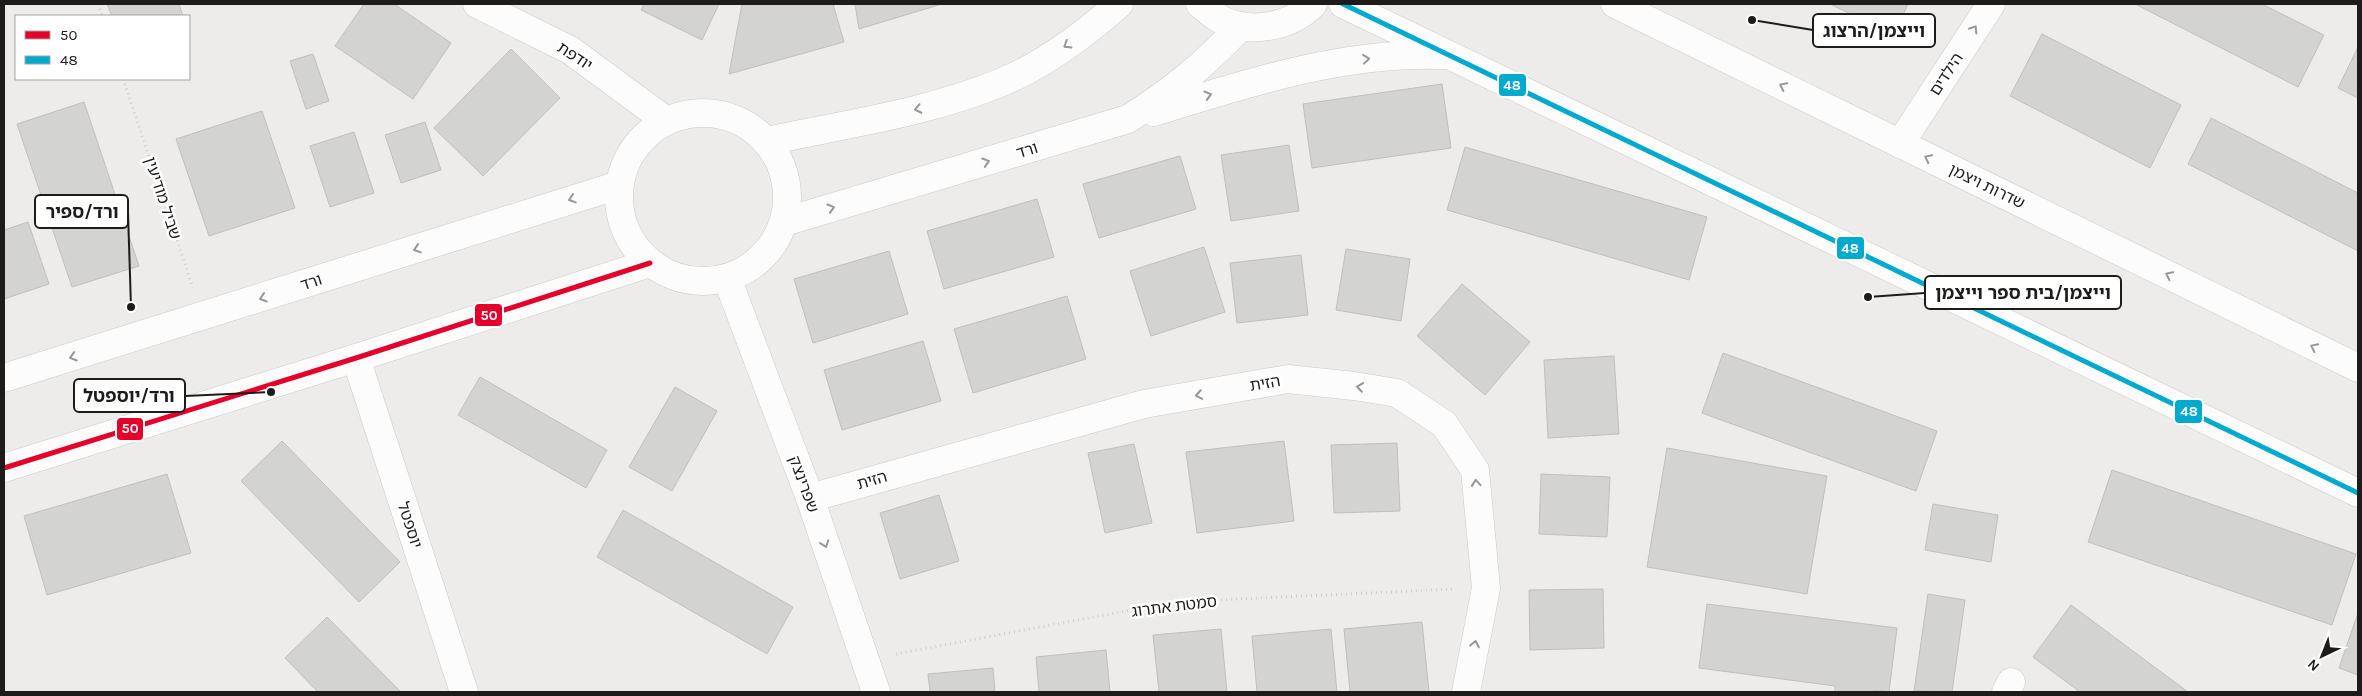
<svg xmlns="http://www.w3.org/2000/svg" width="2362" height="696" viewBox="0 0 2362 696" font-family="Karla,'Noto Sans Hebrew',sans-serif">
<style>
.building{fill:#d3d3d1;stroke:#c0bfbe}
.lines{fill:none;stroke-linecap:round;stroke-linejoin:round}
.minor-casing{stroke:#cac9c8;stroke-width:29}
.path{stroke:#cdcdcd;stroke-width:3;stroke-dasharray:1 4;stroke-linecap:butt}
.minor{stroke:#fcfcfc;stroke-width:28}
.bus-1-casing{stroke:#fff;stroke-width:9}
.bus-2-casing{stroke:#fff;stroke-width:9}
.bus-1{stroke:#e4002b;stroke-width:5}
.bus-2{stroke:#00a9ce;stroke-width:5}
.oneway{stroke:#989797}
.labels{text-anchor:middle;dominant-baseline:central;stroke-width:5;stroke-linejoin:round;paint-order:stroke}
.street-label{font-size:16px;fill:#1d1c1b;stroke:#fff}
.leader{fill:none;stroke:#1d1c1b;stroke-width:2}
.callout-dot{fill:#1d1c1b;stroke:#fff;stroke-width:2}
.callout{fill:#fff;stroke:#1d1c1b;stroke-width:2}
.callout-label{font-size:18px;text-anchor:middle;font-weight:bold;fill:#1d1c1b}
.line-badge{stroke:#fff;stroke-width:2}
.badge-label{font-size:14px;text-anchor:middle;font-weight:bold;fill:#fff}
</style>
<rect width="100%" height="100%" fill="#eeecea"/>
<!-- building -->
<g class="building">
<path d="M107 4H179L183 16H112Z"/>
<path d="M364 4H394L451 43 413 99 335 46Z"/>
<path d="M644 4H719L702 40 641 10Z"/>
<path d="M742 4H833L844 42 729 74Z"/>
<path d="M855 4H942L859 29Z"/>
<path d="M1830 4H1908L1894 35Z"/>
<path d="M2135 4H2262L2324 35 2298 87Z"/>
<path d="M2042 34 2181 105 2150 168 2010 96Z"/>
<path d="M2358 47V98L2338 88Z"/>
<path d="M511 49 560 98 483 176 434 128Z"/>
<path d="M313 54 329 101 306 109 290 61Z"/>
<path d="M1442 84 1451 148 1312 168 1303 104Z"/>
<path d="M84 102 139 266 72 287 17 124Z"/>
<path d="M262 111 295 208 209 236 176 139Z"/>
<path d="M2211 118 2358 193V251L2188 164Z"/>
<path d="M425 122 441 170 401 183 385 135Z"/>
<path d="M354 132 374 193 330 207 310 146Z"/>
<path d="M1289 145 1299 211 1231 221 1221 155Z"/>
<path d="M1465 147 1707 217 1689 280 1447 210Z"/>
<path d="M1180 156 1196 209 1099 238 1083 184Z"/>
<path d="M1037 199 1054 257 944 289 927 231Z"/>
<path d="M28 222 49 284 4 299V230Z"/>
<path d="M1204 247 1225 312 1151 336 1130 271Z"/>
<path d="M1346 249 1410 259 1401 321 1336 310Z"/>
<path d="M889 251 908 314 813 343 794 279Z"/>
<path d="M1301 255 1308 315 1237 323 1230 263Z"/>
<path d="M1462 284 1530 342 1485 395 1417 336Z"/>
<path d="M1067 296 1086 359 973 393 954 329Z"/>
<path d="M923 341 941 401 842 430 824 370Z"/>
<path d="M1723 353 1937 431 1916 491 1702 413Z"/>
<path d="M1614 356 1619 434 1548 438 1544 360Z"/>
<path d="M480 377 607 450 586 488 458 415Z"/>
<path d="M675 387 717 411 672 491 629 467Z"/>
<path d="M282 441 400 562 359 602 241 481Z"/>
<path d="M1284 441 1294 521 1197 533 1186 452Z"/>
<path d="M1397 443 1400 511 1334 513 1331 445Z"/>
<path d="M1134 444 1152 523 1105 533 1088 453Z"/>
<path d="M1667 448 1827 476 1807 594 1647 567Z"/>
<path d="M2112 470 2356 554 2332 625 2088 542Z"/>
<path d="M167 474 191 553 47 595 24 516Z"/>
<path d="M1541 474 1610 477 1607 537 1539 534Z"/>
<path d="M939 495 959 561 900 579 880 513Z"/>
<path d="M1933 504 1998 515 1991 562 1925 550Z"/>
<path d="M623 510 793 607 767 654 597 557Z"/>
<path d="M1603 589 1604 648 1530 650 1529 590Z"/>
<path d="M1928 594 1965 600 1952 692 1914 691Z"/>
<path d="M1707 604 1897 628 1889 692 1873 690V692H1835V686L1699 668Z"/>
<path d="M2071 605 2188 692H2080L2033 657Z"/>
<path d="M2358 613V675L2339 668Z"/>
<path d="M327 617 401 692H318L285 658Z"/>
<path d="M1422 622 1429 692H1350L1344 629Z"/>
<path d="M1221 629 1227 692H1159L1153 635Z"/>
<path d="M1331 629 1337 692H1257L1252 636Z"/>
<path d="M1106 650 1110 692H1039L1036 657Z"/>
<path d="M993 668 995 692H930L928 674Z"/>
</g>
<g class="lines">
<defs>
<g id="minor">
<path d="M477 4 570 50 665 120"/>
<path d="M1200 4C1205 8 1210 13 1215 16 1245 36 1289 28 1313 4"/>
<path d="M1343 4 2358 493"/>
<path d="M1615 4 2358 368"/>
<path d="M1154 112C1248 83 1344 51 1444 55"/>
<circle cx="703" cy="197" r="84"/>
<path d="M767 141C846 124 928 113 1002 82 1046 64 1084 35 1119 4"/>
<path d="M1900 144 1991 4"/>
<path d="M784 222 1128 119C1174 90 1204 65 1241 26"/>
<path d="M727 278 810 498 876 692"/>
<path d="M356 358 464 692"/>
<path d="M4 378 619 185"/>
<path d="M4 468 356 358 650 263"/>
<path d="M810 498 1144 404 1288 379 1354 386 1397 393 1444 424 1475 470 1486 588 1466 692"/>
<path d="M2006 692 2011 682"/>
</g>
</defs>
<!-- minor casing -->
<use href="#minor" class="minor-casing"/>
<!-- path -->
<g class="path">
<path d="M98 4 102 16"/>
<path d="M123 79 193 288"/>
<path d="M896 654 1174 602 1455 589"/>
</g>
<!-- minor -->
<use href="#minor" class="minor"/>
<defs>
<path id="bus-1" d="M4 468 356 358 650 263"/>
<path id="bus-2" d="M1343 4 2358 493"/>
</defs>
<!-- bus-1 casing -->
<use href="#bus-1" class="bus-1-casing"/>
<!-- bus-2 casing -->
<use href="#bus-2" class="bus-2-casing"/>
<!-- bus-1 -->
<use href="#bus-1" class="bus-1"/>
<!-- bus-2 -->
<use href="#bus-2" class="bus-2"/>
</g>
<!-- one-way arrows -->
<defs><path id="oneway-chevron" d="M-2-3.5L2.5 0L-2 3.5" fill="none" stroke-width="1.6" stroke-linecap="round" stroke-linejoin="round" transform="scale(1.25)"/></defs>
<g class="oneway">
<use href="#oneway-chevron" transform="translate(1974 29) rotate(-57)"/>
<use href="#oneway-chevron" transform="translate(1067 45) rotate(148)"/>
<use href="#oneway-chevron" transform="translate(1366 59) rotate(-6)"/>
<use href="#oneway-chevron" transform="translate(1783 86) rotate(-154)"/>
<use href="#oneway-chevron" transform="translate(1208 95) rotate(-17)"/>
<use href="#oneway-chevron" transform="translate(918 109) rotate(168)"/>
<use href="#oneway-chevron" transform="translate(1928 158) rotate(-154)"/>
<use href="#oneway-chevron" transform="translate(986 162) rotate(-17)"/>
<use href="#oneway-chevron" transform="translate(572 199) rotate(162)"/>
<use href="#oneway-chevron" transform="translate(831 208) rotate(-17)"/>
<use href="#oneway-chevron" transform="translate(417 249) rotate(162)"/>
<use href="#oneway-chevron" transform="translate(2169 275) rotate(-154)"/>
<use href="#oneway-chevron" transform="translate(263 298) rotate(162)"/>
<use href="#oneway-chevron" transform="translate(2314 347) rotate(-154)"/>
<use href="#oneway-chevron" transform="translate(73 357) rotate(163)"/>
<use href="#oneway-chevron" transform="translate(1360 387) rotate(-171)"/>
<use href="#oneway-chevron" transform="translate(1199 395) rotate(170)"/>
<use href="#oneway-chevron" transform="translate(1476 483) rotate(-95)"/>
<use href="#oneway-chevron" transform="translate(825 544) rotate(71)"/>
<use href="#oneway-chevron" transform="translate(1475 644) rotate(-79)"/>
</g>
<g class="labels">
<!-- street labels -->
<g class="street-label">
<text transform="translate(575 56) rotate(33)">יודפת</text>
<text transform="translate(1946 74) rotate(-57)">הילדים</text>
<text transform="translate(1027 150) rotate(-17)">ורד</text>
<text transform="translate(1987 186) rotate(26)">שדרות ויצמן</text>
<text transform="translate(163 198) rotate(72)">שביל מודיעין</text>
<text transform="translate(311 282) rotate(-18)">ורד</text>
<text transform="translate(1265 383) rotate(-10)">הזית</text>
<text transform="translate(872 480) rotate(-16)">הזית</text>
<text transform="translate(804 484) rotate(70)">שפרינצק</text>
<text transform="translate(410 525) rotate(72)">יוספטל</text>
<text transform="translate(1174 606) rotate(-7)">סמטת אתרוג</text>
</g>
</g>
<!-- callouts -->
<path class="leader" d="M1752 20L1813 30M131 307L128 212M1868 297L1925 293M271 392L185 396"/>
<g class="callout-dot">
<circle cx="1752" cy="20" r="5"/>
<circle cx="131" cy="307" r="5"/>
<circle cx="1868" cy="297" r="5"/>
<circle cx="271" cy="392" r="5"/>
</g>
<g class="callout">
<rect x="1813" y="14" width="122" height="33" rx="5"/>
<rect x="35" y="195" width="93" height="33" rx="5"/>
<rect x="1925" y="276" width="196" height="33" rx="5"/>
<rect x="74" y="379" width="111" height="33" rx="5"/>
</g>
<g class="callout-label">
<text x="1874" y="37">וייצמן/הרצוג</text>
<text x="82" y="218">ורד/ספיר</text>
<text x="2023" y="299">וייצמן/בית ספר וייצמן</text>
<text x="129" y="402">ורד/יוספטל</text>
</g>
<g class="line-badge">
<rect x="1498" y="73" width="29" height="24" rx="5" fill="#00a9ce"/>
<rect x="1836" y="236" width="29" height="24" rx="5" fill="#00a9ce"/>
<rect x="474" y="303" width="29" height="24" rx="5" fill="#e4002b"/>
<rect x="2174" y="399" width="29" height="25" rx="5" fill="#00a9ce"/>
<rect x="116" y="417" width="28" height="24" rx="5" fill="#e4002b"/>
</g>
<g class="badge-label">
<text x="1512" y="90">48</text>
<text x="1850" y="253">48</text>
<text x="489" y="320">50</text>
<text x="2189" y="416">48</text>
<text x="130" y="433">50</text>
</g>
<!-- border -->
<rect width="2362" height="696" fill="none" stroke="#1d1c1b" stroke-width="10"/>
<!-- legend -->
<rect x="15" y="15" width="175" height="65" fill="#ffffff" stroke="#a5a4a4"/>
<rect x="25" y="31" width="25" height="8" fill="#e4002b" stroke="#a5a4a4"/>
<text x="60" y="40" font-size="15" fill="#1d1c1b">50</text>
<rect x="25" y="56" width="25" height="8" fill="#00a9ce" stroke="#a5a4a4"/>
<text x="60" y="65" font-size="15" fill="#1d1c1b">48</text>
<!-- north arrow -->
<g transform="translate(2322 656) rotate(223)" stroke="#ffffff" stroke-width="4" paint-order="stroke">
<path d="M0-4L9 19L0 12L-9 19Z" fill="#1d1c1b"/>
<text y="-8" font-size="14" font-weight="bold" text-anchor="middle" fill="#1d1c1b">N</text>
</g>
</svg>
